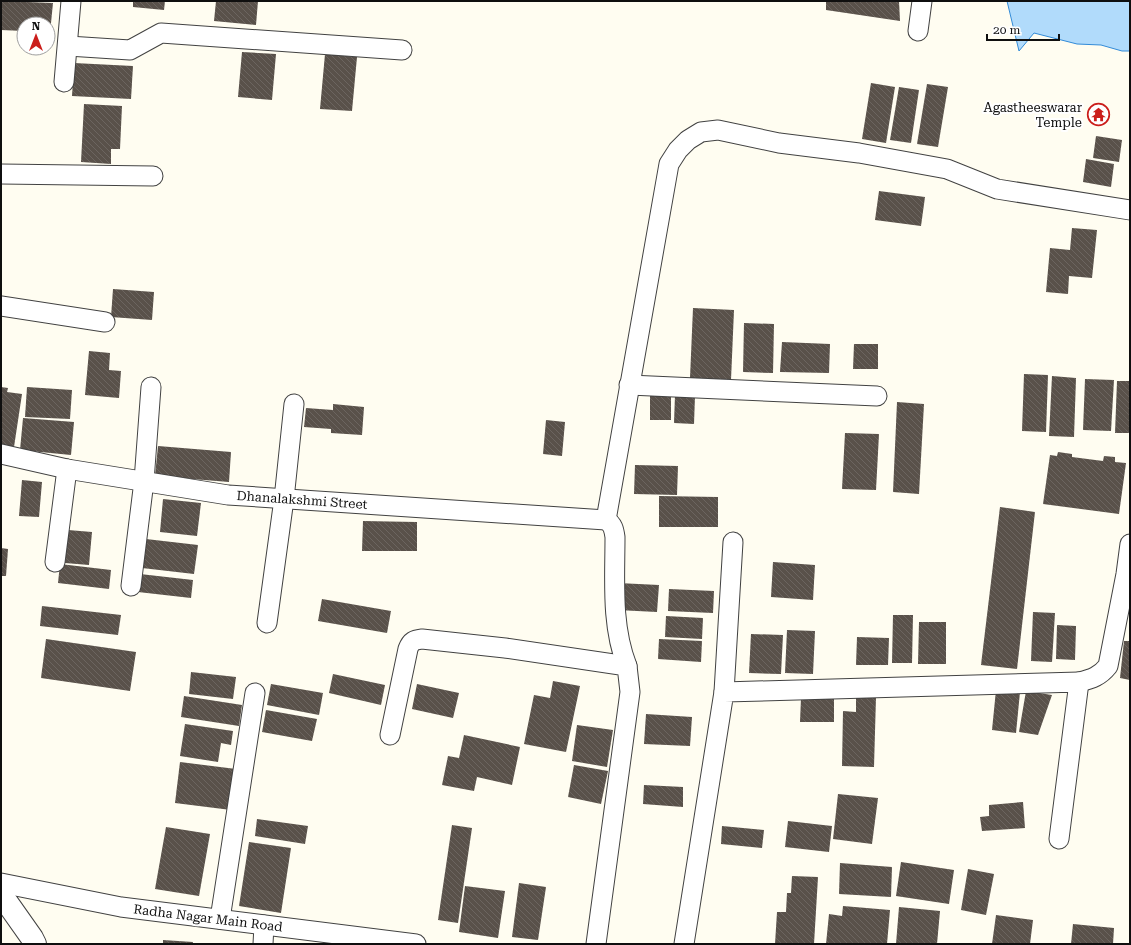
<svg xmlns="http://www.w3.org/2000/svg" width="1131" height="945" viewBox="0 0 1131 945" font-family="'Roboto Serif',serif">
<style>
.water{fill:#b1dbfb;stroke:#328bd8}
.building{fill:url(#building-back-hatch)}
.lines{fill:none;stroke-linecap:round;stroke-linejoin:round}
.minor-casing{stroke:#424242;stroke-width:21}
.tertiary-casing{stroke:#424242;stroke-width:24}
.minor{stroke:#fff;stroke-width:19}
.tertiary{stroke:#fff;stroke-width:22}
.labels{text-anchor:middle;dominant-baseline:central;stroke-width:4;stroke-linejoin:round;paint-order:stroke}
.poi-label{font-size:13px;fill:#0f0f0f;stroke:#fff;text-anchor:end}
.street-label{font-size:13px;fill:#0f0f0f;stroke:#fff}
</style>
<defs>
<pattern id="building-back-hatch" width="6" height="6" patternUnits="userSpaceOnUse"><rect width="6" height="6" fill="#59514a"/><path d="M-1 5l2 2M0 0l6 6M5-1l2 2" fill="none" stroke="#6c6560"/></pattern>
</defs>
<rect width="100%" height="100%" fill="#fffdf1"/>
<!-- water -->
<path class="water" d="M1007 1H1130V51H1122L1101 45 1077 44 1034 33 1019 51Z"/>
<!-- building -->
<g class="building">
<path d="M1 1 53 3 50 33H48V24H24V31L1 30Z"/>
<path d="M133 1H165L164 10 133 7Z"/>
<path d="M216 1H258L256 25 214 21Z"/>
<path d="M826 1H899L900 21 826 10Z"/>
<path d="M242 52 276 54 272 100 238 97Z"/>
<path d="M325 54 357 57 352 111 320 109Z"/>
<path d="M74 63 133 66 131 99 72 96Z"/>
<path d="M871 83 895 87 886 143 862 139Z"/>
<path d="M927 84 948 87 938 147 917 144Z"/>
<path d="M899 87 919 90 911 143 890 140Z"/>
<path d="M84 104 122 106 120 149H111V164L81 162Z"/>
<path d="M1096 136 1122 140 1119 162 1093 158Z"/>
<path d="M1086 159 1114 164 1111 187 1083 182Z"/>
<path d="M879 191 925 197 921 226 875 220Z"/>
<path d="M1072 228 1097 230 1092 278 1069 276 1068 294 1046 292 1050 248 1070 250Z"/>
<path d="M113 289 154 292 152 320 111 317Z"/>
<path d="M693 308 734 310 731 380 690 378Z"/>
<path d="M744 323 774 324 773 373 743 372Z"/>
<path d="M782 342 830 344 829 373 780 372Z"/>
<path d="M854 344H878V369H853Z"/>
<path d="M89 351 110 353 109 370 121 371 119 398 85 395Z"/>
<path d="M1024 374 1048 375 1046 432 1022 431Z"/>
<path d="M1052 376 1076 378 1074 437 1049 436Z"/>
<path d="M1085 379 1114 380 1111 431 1083 430Z"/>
<path d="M1117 381H1130V433H1115Z"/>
<path d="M1 387 8 388 7 392 22 394 14 447 1 445Z"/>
<path d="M27 387 72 390 70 419 25 417Z"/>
<rect x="650" y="395" width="21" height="25"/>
<path d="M675 395 695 396 694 424 674 423Z"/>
<path d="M897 402 924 404 919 494 893 492Z"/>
<path d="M333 404 364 407 362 435 331 433V429L304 427 306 408 333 410Z"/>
<path d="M23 418 74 422 71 455 20 450Z"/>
<path d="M546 420 565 422 562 456 543 454Z"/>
<path d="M845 433 879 434 876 490 842 489Z"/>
<path d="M158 446 231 452 229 482 155 476Z"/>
<path d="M1058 452 1072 454V457L1103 461 1104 456 1115 457V462L1126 463 1119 514 1043 504 1050 455 1057 456Z"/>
<path d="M635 465 678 466 677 495 634 494Z"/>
<path d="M22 480 42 482 39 517 19 516Z"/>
<path d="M659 496 718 497V527H659Z"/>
<path d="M163 499 201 503 197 536 160 532Z"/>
<path d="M1000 507 1035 512 1017 669 981 665Z"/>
<path d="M363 521 417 522V551H362Z"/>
<path d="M68 530 92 532 89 565 65 563Z"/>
<path d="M146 539 198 545 194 574 142 568Z"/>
<path d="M1 548 8 549 6 576H1Z"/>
<path d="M773 562 815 565 813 600 771 597Z"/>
<path d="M60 564 111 570 109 589 58 583Z"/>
<path d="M140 574 193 580 191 598 138 592Z"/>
<path d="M618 583 659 585 657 612 617 610Z"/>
<path d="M669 589 714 591 713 613 668 611Z"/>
<path d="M322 599 391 611 387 633 318 621Z"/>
<path d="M42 606 121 615 118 635 40 626Z"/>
<path d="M1033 612 1055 613 1052 662 1031 661Z"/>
<path d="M893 615H913L912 663H892Z"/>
<path d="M666 616 703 618 702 639 665 637Z"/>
<path d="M919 622H946V664H918Z"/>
<path d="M1057 625 1076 626 1075 660 1056 659Z"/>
<path d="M787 630 815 631 813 674 785 673Z"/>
<path d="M751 634 783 635 781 674 749 673Z"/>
<path d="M857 637 889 638 888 665H856Z"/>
<path d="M46 639 136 652 130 691 41 678Z"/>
<path d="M659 639 702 641 701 662 658 659Z"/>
<path d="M1124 641H1130V680L1120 678Z"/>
<path d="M191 672 236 677 233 699 189 694Z"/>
<path d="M333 674 385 685 381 705 329 693Z"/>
<path d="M553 681 580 686 566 752 524 744 534 695 550 698Z"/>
<path d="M271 684 323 693 319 715 267 705Z"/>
<path d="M417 684 459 693 453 718 412 709Z"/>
<path d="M996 690 1020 692 1016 733 992 730Z"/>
<path d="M1026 691 1052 695 1038 735 1019 732Z"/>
<path d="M184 696 242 705 239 726 181 717Z"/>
<path d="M856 696 876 697 874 767 842 766 843 711 856 712Z"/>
<path d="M801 698 834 699V722H800Z"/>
<path d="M266 710 317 719 312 741 262 732Z"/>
<path d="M646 714 692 717 690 746 644 744Z"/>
<path d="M185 724 233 731 231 745 221 743 218 762 180 756Z"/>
<path d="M577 725 613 730 607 767 572 761Z"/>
<path d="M464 735 520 747 512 785 477 777 474 791 442 785 448 756 459 758Z"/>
<path d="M180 762 236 769 231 810 175 803Z"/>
<path d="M574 765 608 771 601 804 568 797Z"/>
<path d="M644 785 683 787V807L643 804Z"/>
<path d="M838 794 878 798 872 844 833 839Z"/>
<path d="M1023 802 1025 828 982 831 980 817 989 816V805Z"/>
<path d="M257 819 308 826 305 844 255 836Z"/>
<path d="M788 821 832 826 829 852 785 847Z"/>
<path d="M452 825 472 828 458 923 438 920Z"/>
<path d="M722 826 764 830 762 848 721 844Z"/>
<path d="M166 827 210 834 199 896 155 889Z"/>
<path d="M249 842 291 848 281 913 239 906Z"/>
<path d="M901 862 954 870 949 904 896 896Z"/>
<path d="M840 863 892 867 891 897 839 894Z"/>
<path d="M968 869 994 874 986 915 961 910Z"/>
<path d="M792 876 818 877 814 944H775L777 912H786L787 893H791Z"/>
<path d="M519 883 546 887 538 940 512 937Z"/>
<path d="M465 886 505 891 498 938 459 932Z"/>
<path d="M843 906 890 910 887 944H826L829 914 842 916Z"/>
<path d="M899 907 940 911 937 944H896Z"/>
<path d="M996 915 1033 920 1030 944H992Z"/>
<path d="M1073 924 1114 928 1113 944H1071Z"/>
<path d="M163 940 193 942V944H163Z"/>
</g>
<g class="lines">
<defs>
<g id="minor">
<path d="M918 31 922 1"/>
<path d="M68 46 130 50 161 33 402 50"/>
<path d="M64 82 71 1"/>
<path d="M1 174 153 176"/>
<path d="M1 306 105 322"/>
<path d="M629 385 877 396"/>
<path d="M1 454 67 469 228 495 606 520"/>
<path d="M606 520 669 164 678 150 688 140 701 132 718 130 779 143 859 153 947 169 997 189 1130 210"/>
<path d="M606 520C613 524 614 530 615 537 615 580 611 625 627 666"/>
<path d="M55 562 67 469"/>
<path d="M131 586 144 481 151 387"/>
<path d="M267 623 284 499 294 404"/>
<path d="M1079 682C1092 679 1100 676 1108 666L1126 574 1130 544"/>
<path d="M724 692 733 542"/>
<path d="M390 735 408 649C411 641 414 640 422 639L505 648 627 666 630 692 596 944"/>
<path d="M1 883 121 907 416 944"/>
<path d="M220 919 255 693"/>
<path d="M263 944 264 925"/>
<path d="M684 944 724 692 1079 682 1059 839"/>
</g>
<path id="tertiary" d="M1 894 32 938 35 944"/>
</defs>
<!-- minor casing -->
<use href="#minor" class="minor-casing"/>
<!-- tertiary casing -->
<use href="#tertiary" class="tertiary-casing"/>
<!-- minor -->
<use href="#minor" class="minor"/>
<!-- tertiary -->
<use href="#tertiary" class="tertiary"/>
</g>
<!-- icons -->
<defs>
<symbol id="temple-ring" viewBox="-11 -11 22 22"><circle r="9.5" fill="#fff" stroke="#cb1e1b" stroke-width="1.5"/><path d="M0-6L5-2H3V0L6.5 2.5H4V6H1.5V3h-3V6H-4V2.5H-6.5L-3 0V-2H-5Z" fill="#cb1e1b"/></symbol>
</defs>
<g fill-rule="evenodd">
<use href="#temple-ring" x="1086" y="102" width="25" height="25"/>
</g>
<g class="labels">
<!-- poi labels -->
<g class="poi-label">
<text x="1082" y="107">Agastheeswarar<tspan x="1082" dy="15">Temple</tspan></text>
</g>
<!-- street labels -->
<g class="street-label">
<text transform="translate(302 500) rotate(4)">Dhanalakshmi Street</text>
<text transform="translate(208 918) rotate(7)">Radha Nagar Main Road</text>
</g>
</g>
<!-- border -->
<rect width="1131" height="945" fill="none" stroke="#0f0f0f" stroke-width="4"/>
<!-- north arrow -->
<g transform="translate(36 36)"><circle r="19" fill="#ffffff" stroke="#9f9f9f"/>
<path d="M0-3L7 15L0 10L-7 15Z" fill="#cb1e1b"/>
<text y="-6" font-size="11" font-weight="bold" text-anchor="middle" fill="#0f0f0f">N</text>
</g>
<!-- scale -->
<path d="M987 34v6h72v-6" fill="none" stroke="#0f0f0f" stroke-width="2"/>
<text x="993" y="34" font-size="12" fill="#0f0f0f" stroke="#ffffff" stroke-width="3" paint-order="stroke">20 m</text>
</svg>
